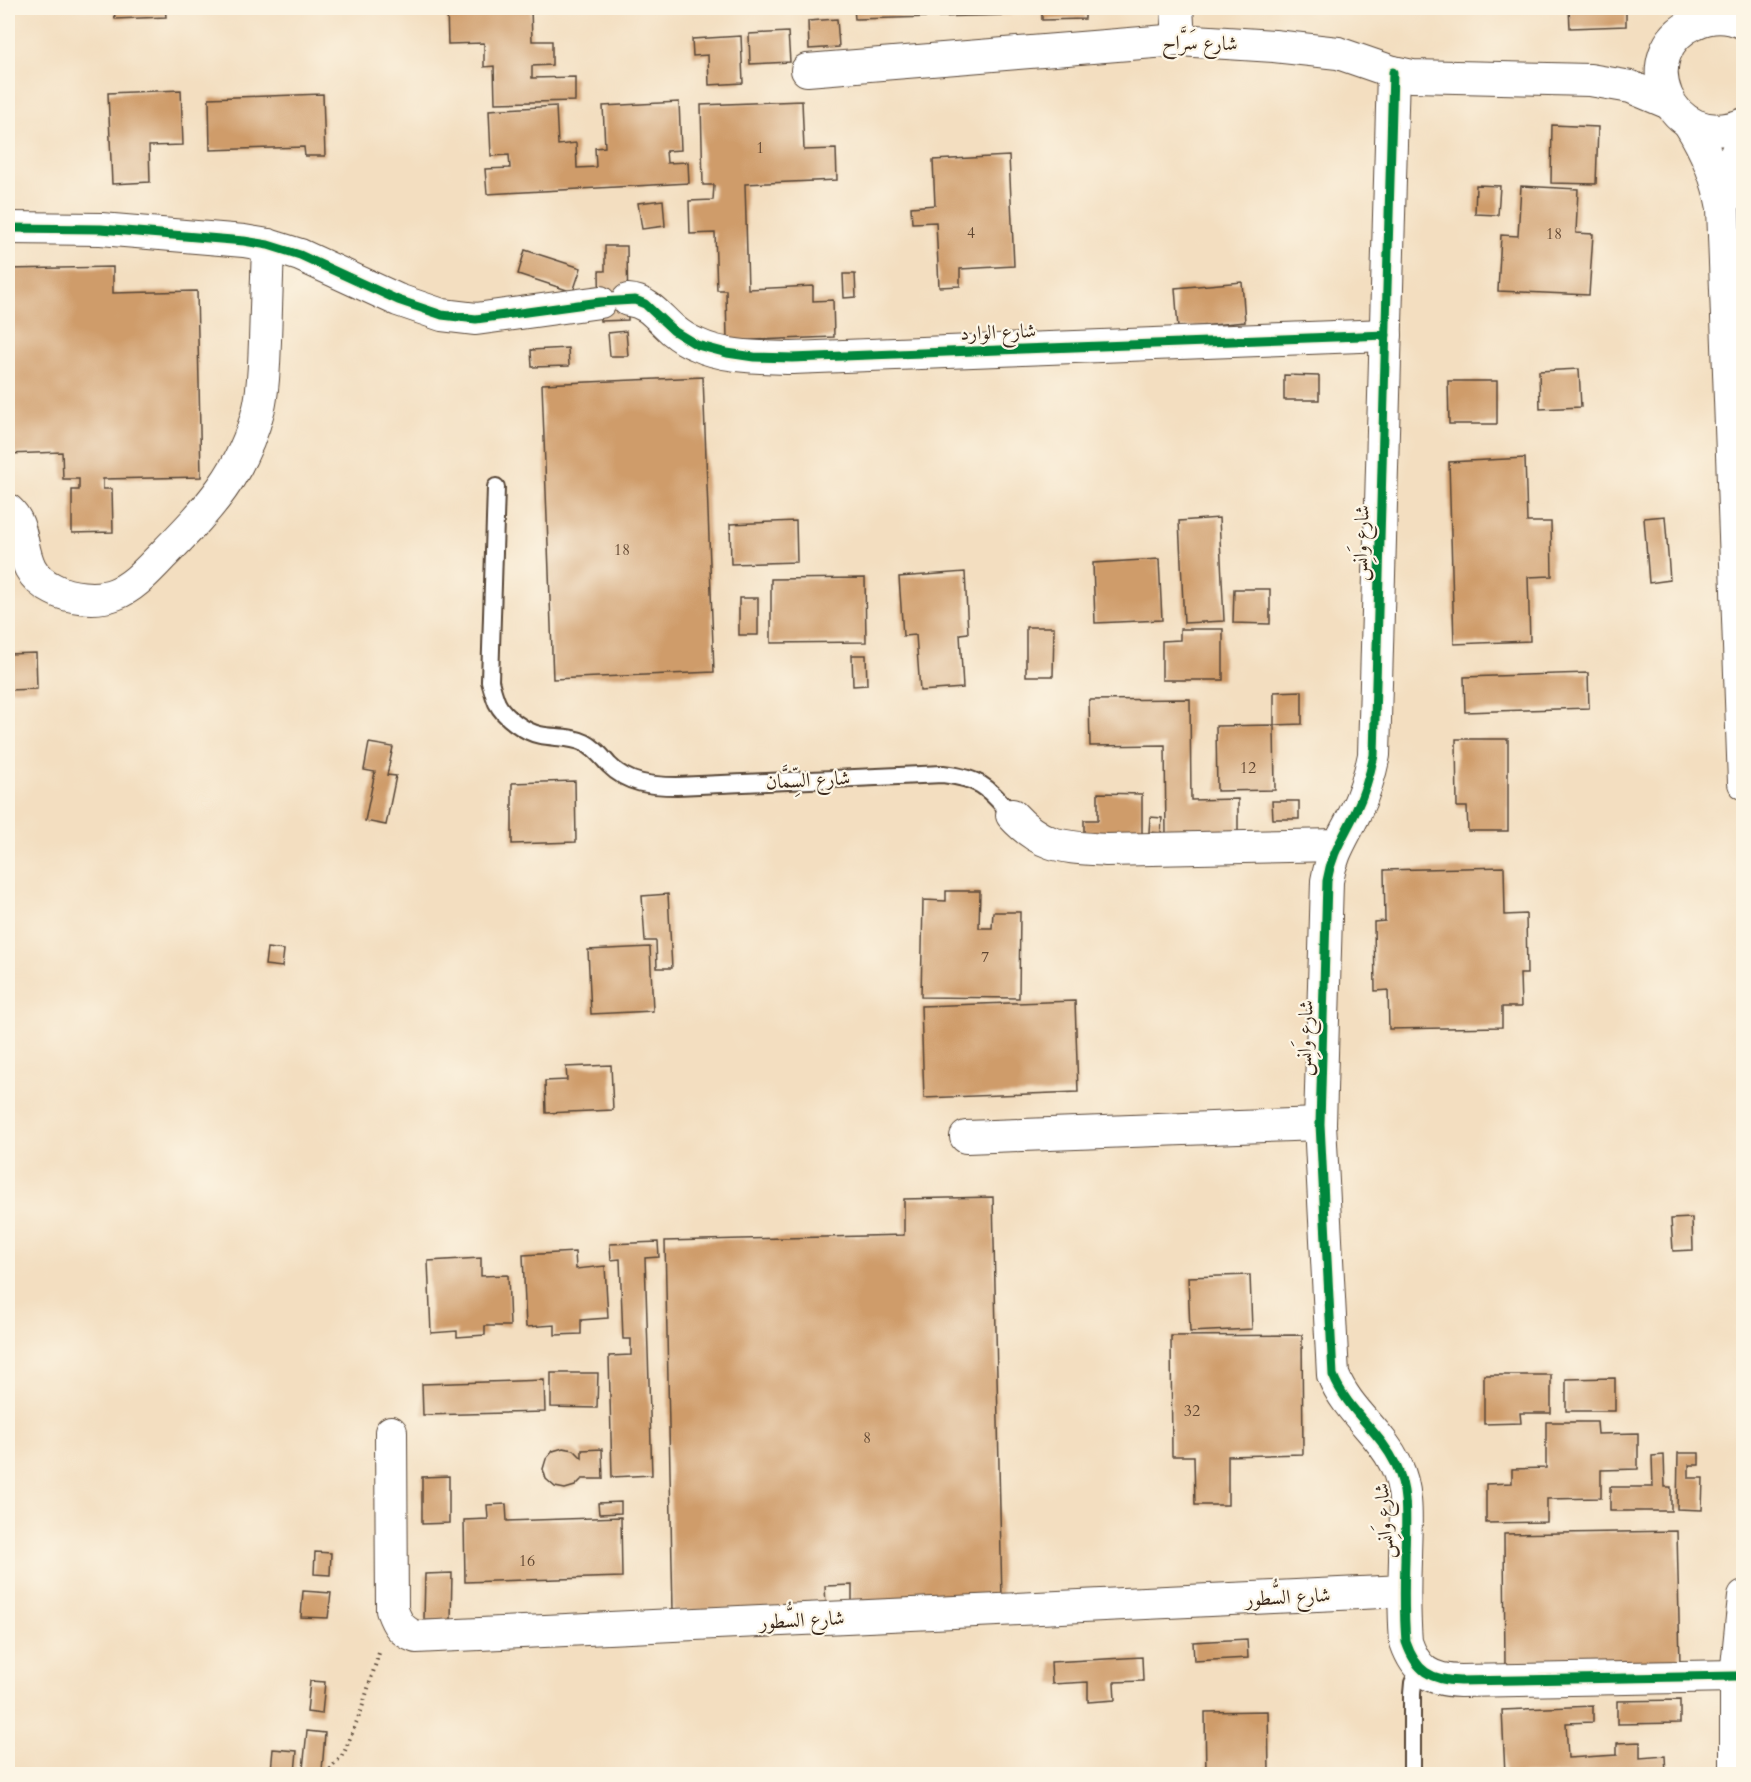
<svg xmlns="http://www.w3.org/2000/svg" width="1751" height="1782" viewBox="0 0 1751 1782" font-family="Cardo,Amiri,serif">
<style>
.building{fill:#cf9c6b}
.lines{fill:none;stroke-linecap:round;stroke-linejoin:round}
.service-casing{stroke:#574536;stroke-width:20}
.minor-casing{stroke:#574536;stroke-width:34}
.path{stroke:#574536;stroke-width:4;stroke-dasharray:1.5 4.5;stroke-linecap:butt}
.service{stroke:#fff;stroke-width:16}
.minor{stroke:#fff;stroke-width:32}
.cycleway-casing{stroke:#fcf5e5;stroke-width:13}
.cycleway{stroke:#00873e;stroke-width:9}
.labels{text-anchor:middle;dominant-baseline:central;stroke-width:4.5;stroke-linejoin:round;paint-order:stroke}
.number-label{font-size:16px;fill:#604631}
.street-label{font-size:20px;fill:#3b2a1e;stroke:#fcf5e5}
</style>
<rect width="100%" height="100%" fill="#fcf5e5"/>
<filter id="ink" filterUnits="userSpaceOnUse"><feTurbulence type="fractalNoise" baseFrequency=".0167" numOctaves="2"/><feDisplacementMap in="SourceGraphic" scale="12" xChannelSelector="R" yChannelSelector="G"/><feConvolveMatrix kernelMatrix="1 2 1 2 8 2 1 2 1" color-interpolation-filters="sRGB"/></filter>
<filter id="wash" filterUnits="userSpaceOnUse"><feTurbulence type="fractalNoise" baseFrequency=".008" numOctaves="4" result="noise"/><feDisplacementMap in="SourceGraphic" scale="24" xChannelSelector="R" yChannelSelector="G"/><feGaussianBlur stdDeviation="1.35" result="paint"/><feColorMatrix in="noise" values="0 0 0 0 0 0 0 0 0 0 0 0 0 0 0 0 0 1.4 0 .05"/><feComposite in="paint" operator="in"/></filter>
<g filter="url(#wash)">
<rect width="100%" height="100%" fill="#f3dec0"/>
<g id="blocks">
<!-- building -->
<g class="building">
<path d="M114 8H165L166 17 115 19Z"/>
<path d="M447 8H531L532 41H552V65L532 66V78L575 77V101L495 103 494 66 484 67V43L448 44Z"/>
<path d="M854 8H1010L1011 15 855 19Z"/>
<path d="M1042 8H1085V19L1042 20Z"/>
<path d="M1569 8H1626V26L1570 28Z"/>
<path d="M837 19 839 47 809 49 808 21Z"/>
<path d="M788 32 790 62 750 64 749 34Z"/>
<path d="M741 36 743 83 709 85 708 55 693 56 692 39Z"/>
<path d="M181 90 183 145 149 146 150 182 112 184 108 93Z"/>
<path d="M323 94 325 156H305L304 147 210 150 209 98Z"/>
<path d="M802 101 804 150 836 149 837 180 745 184 748 289 813 286V301L833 300 834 337 727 341 726 290H717L715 233 690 234 689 201 713 200 714 185H703L701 105Z"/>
<path d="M679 102 681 150 666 151 667 163 688 162 689 183 487 194 485 169 510 168 509 155 491 156 489 110 556 106 558 145 576 143 577 168 596 167 595 148 605 147 603 106Z"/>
<path d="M1552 125 1598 127 1596 184 1551 183Z"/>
<path d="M1009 156 1014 266 960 269V286L939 287 936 222 912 223 911 207 935 205 933 160Z"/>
<path d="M1476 185 1500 186 1498 215 1475 214Z"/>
<path d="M1521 186 1578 189 1576 233 1593 234 1589 295 1498 291 1501 235 1518 236Z"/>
<path d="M663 200 665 226 642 229 638 203Z"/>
<path d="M605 246H627L628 320 600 321 599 271H605Z"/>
<path d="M525 250 581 268 573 292 518 274Z"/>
<path d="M113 267V293L197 291 201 477 103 479V489H112L113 532 72 533V490H79V479H63L62 452 8 454V269Z"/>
<path d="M843 274H855L856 297 844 298Z"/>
<path d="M1242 282 1245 322 1178 328 1175 288Z"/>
<path d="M626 331 628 356H610L608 333Z"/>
<path d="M568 348 569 366 532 367 531 350Z"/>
<path d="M1579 369 1581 407 1540 409 1539 371Z"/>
<path d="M1284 375 1319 376V400H1284Z"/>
<path d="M703 377 714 672 553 679 542 384Z"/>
<path d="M1448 381H1497V424H1449Z"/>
<path d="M1525 458 1527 522H1551L1552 576 1528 577 1530 641 1454 644 1449 462Z"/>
<path d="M1665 516 1670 580 1649 583 1644 518Z"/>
<path d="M1219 518 1224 621 1184 623 1179 521Z"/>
<path d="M796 521 797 562 731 564 730 524Z"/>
<path d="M1159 559 1162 620 1095 623 1093 563Z"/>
<path d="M965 572 968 633 960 634 963 688 920 691 916 635 903 636 899 577Z"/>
<path d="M865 578 866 642 771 643V579Z"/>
<path d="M1234 589H1270V624L1233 623Z"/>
<rect x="739" y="598" width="19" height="37"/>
<path d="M1026 627H1054L1053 676H1026Z"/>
<path d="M1180 629H1223V680H1162V641L1180 640Z"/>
<path d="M36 653 37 689 8 690V654Z"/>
<path d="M852 655H866L867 685 853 686Z"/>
<path d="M1588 673 1589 708 1465 712 1464 677Z"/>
<path d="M1302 691V724L1274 725V692Z"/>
<path d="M1190 699 1191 800 1238 799V835L1166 836 1165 745 1090 746 1089 700Z"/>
<path d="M1274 725 1275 790 1217 791 1216 726Z"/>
<path d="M1456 739H1508V831H1468L1467 807H1457Z"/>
<path d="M369 743 393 747 387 775 396 776 386 825 365 821 375 772 364 770Z"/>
<path d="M575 781 576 842 512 844V783Z"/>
<path d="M1098 793 1142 794V835L1084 834V820H1098Z"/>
<path d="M1272 801H1299V819H1273Z"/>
<path d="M1150 817 1162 818 1161 833 1149 832Z"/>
<path d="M1504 867 1505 915 1526 914 1527 974H1520L1521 1007H1502V1027L1389 1029 1388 990 1375 991 1374 922 1385 921 1384 870Z"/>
<path d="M946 891H980L979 928H992L993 912H1020L1019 998 921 997 923 900 946 901Z"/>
<path d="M668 894 672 968H657L656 941H645L642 896Z"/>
<path d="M650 947 653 1011 591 1014 588 950Z"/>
<path d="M267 948 284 950 282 967 265 965Z"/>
<path d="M1075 1001 1078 1092 924 1098 921 1006Z"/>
<path d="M611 1065 613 1110 546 1113 545 1081 567 1080 566 1067Z"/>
<path d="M993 1197 1002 1600 852 1604V1585L825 1586 826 1607 673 1611 665 1241 904 1235V1199Z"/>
<path d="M1692 1218 1693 1250 1673 1251 1671 1219Z"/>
<path d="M658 1242 659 1257 645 1258 652 1475 612 1477 609 1356 631 1355V1339H623L620 1259 611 1260 610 1244Z"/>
<path d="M575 1252 576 1269 605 1266 608 1318 581 1320V1334L555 1335V1325L526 1327 523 1255Z"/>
<path d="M481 1258V1276L508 1275 510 1326H485V1335L457 1337V1331L431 1333 428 1261Z"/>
<path d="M1250 1275 1252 1329 1190 1332 1188 1277Z"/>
<path d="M1302 1335 1303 1454 1228 1456V1505H1195L1194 1456H1172L1171 1336Z"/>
<path d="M551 1373H598L597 1408 551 1407Z"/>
<path d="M1484 1375H1551V1413H1520L1521 1423 1484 1424Z"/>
<path d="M1615 1378V1411H1566V1379Z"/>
<path d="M544 1380 545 1412 423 1415 422 1384Z"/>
<path d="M1546 1422H1597L1598 1434 1638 1433V1469L1601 1470V1498L1547 1499V1522L1486 1523V1484L1512 1483V1469L1546 1468Z"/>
<path d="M563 1448 574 1450 582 1458V1450L602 1449 603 1479H582L575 1486 565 1489 555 1487 546 1479 543 1469 546 1459 553 1451Z"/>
<path d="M1678 1453H1699V1465H1689V1478H1703L1702 1510 1677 1509Z"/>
<path d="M1664 1455 1665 1487H1671V1511H1610V1487H1653L1652 1456Z"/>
<path d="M449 1476V1523L422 1524V1477Z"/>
<path d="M621 1502V1513L599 1514 598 1503Z"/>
<path d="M506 1504 507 1521 621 1517 622 1577 465 1582 464 1520 488 1519 487 1505Z"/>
<path d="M1677 1531 1680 1665 1505 1669 1504 1534Z"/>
<path d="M315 1552 331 1553 330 1575 314 1574Z"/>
<path d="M452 1573 451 1621 424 1620 425 1574Z"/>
<path d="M303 1591 331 1593 328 1618 301 1617Z"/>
<path d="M1247 1639 1248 1658 1194 1661 1193 1642Z"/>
<path d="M1142 1657 1143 1681 1114 1682 1115 1700 1088 1702V1682L1052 1684 1051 1662Z"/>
<path d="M310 1681 325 1682 322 1714 307 1712Z"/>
<path d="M1680 1700V1723L1617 1724V1701Z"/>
<path d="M1593 1706V1722L1566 1723 1568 1758 1617 1755V1743L1640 1742V1758L1665 1756 1666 1774H1505L1502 1710Z"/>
<path d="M1268 1711 1269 1774H1206L1205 1712Z"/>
<path d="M307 1731 325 1733 322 1771 303 1769Z"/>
<path d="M273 1749 297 1751 295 1773 271 1771Z"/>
</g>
</g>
</g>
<g filter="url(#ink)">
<use href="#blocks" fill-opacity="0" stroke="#574536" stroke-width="1.5"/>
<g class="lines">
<defs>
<g id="service">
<path d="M496 487 490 681C492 688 494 696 497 703 504 717 525 732 540 735 555 738 571 736 585 743 595 748 602 757 609 765 628 784 651 786 677 786L943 774C982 779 987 787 1012 815"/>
<path d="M1412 1774V1694L1413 1683 1420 1668"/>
</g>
<g id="minor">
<path d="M1177 8 1179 40"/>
<path d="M1744 23C1727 15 1711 15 1695 23 1630 51 1668 155 1744 124"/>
<path d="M807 70 1179 40 1274 46 1338 53 1393 72 1412 76 1590 80 1631 87 1669 103"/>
<path d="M1393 72 1374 755C1370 775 1364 794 1355 813 1343 838 1332 852 1327 881L1320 1124 1333 1375C1348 1412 1379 1430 1396 1465 1410 1493 1405 1529 1405 1560 1404 1587 1404 1615 1406 1642 1416 1671 1430 1680 1460 1681L1736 1676"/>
<path d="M1689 123C1706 150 1717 176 1723 208L1744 783"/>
<path d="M1724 201 1732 164 1744 134"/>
<path d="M8 228 101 229 244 241 268 245 300 255 398 300 442 315 476 319 600 302"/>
<path d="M628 300C648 301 659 318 673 330 679 335 688 341 696 344 725 358 761 357 792 358L1386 335"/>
<path d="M8 510C31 530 13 570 53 589 69 598 97 601 115 594 134 587 149 569 164 554 208 509 243 473 259 408 264 386 264 363 265 341 266 309 267 277 268 245"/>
<path d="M1012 815C1042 848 1064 847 1106 850L1338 845"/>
<path d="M966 1137 1320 1124"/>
<path d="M391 1432 392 1610C397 1624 401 1631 416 1637L1404 1591"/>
<path d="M1736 1774V1676L1744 1597"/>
</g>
</defs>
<!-- service casing -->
<use href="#service" class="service-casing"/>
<!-- minor casing -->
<use href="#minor" class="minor-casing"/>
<!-- path -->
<path class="path" d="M326 1774 344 1753 361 1711 379 1653"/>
<!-- service -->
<use href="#service" class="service"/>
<!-- minor -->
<use href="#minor" class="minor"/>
<defs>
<g id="cycleway">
<path d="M1393 72 1374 755C1370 775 1364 794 1355 813 1343 838 1332 852 1327 881L1320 1124 1333 1375C1348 1412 1379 1430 1396 1465 1410 1493 1405 1529 1405 1560 1404 1587 1404 1615 1406 1642 1416 1671 1430 1680 1460 1681L1736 1676"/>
<path d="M8 228 101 229 244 241 268 245 300 255 398 300 442 315 476 319 600 302 635 300 645 304 674 331 697 345 727 353 754 357 792 358 1386 335"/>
</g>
</defs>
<!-- cycleway casing -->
<use href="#cycleway" class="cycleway-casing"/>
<!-- cycleway -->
<use href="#cycleway" class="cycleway"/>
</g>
</g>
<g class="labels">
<!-- number labels -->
<g class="number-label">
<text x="760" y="148">1</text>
<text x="971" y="233">4</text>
<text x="1554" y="234">18</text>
<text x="622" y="550">18</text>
<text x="1248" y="768">12</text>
<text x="985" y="957">7</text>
<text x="1192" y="1411">32</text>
<text x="867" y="1438">8</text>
<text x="527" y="1561">16</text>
</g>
<!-- street labels -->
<g class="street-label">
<text transform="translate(1200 43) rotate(1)">شارع سَرَّاح</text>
<text transform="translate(998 332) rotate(-2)">شارع الوارد</text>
<text transform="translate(1361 543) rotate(-88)">شارع وَانِس</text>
<text transform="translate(808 780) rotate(-3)">شارع السِّمَّان</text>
<text transform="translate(1305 1038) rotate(-88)">شارع وَانِس</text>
<text transform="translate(1384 1521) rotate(-94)">شارع وَانِس</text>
<text transform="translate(1288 1597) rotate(-3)">شارع السُّطور</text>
<text transform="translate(802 1620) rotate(-3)">شارع السُّطور</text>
</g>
</g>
<!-- margin -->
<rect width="1751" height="1782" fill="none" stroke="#fcf5e5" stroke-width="30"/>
</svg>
